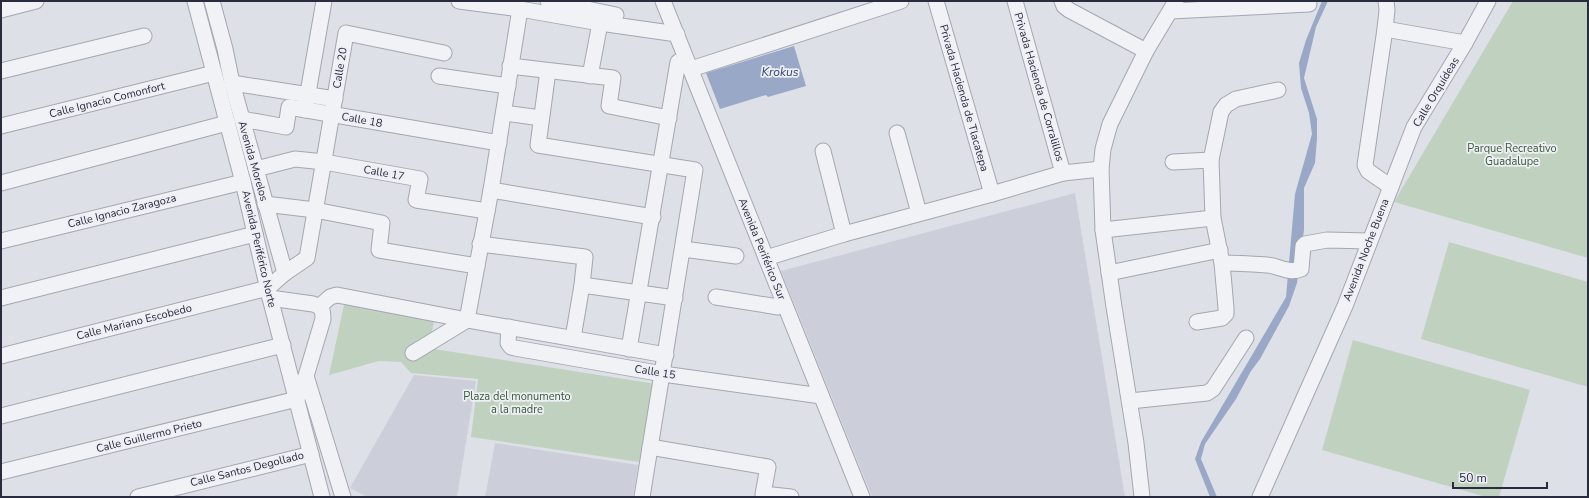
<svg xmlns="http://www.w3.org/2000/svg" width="1589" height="498" viewBox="0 0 1589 498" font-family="'Nunito Sans',sans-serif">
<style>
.built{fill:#cccfd9}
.green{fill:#c1d1bf}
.water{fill:#9aa8c7}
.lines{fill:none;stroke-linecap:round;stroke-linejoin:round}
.minor-casing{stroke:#a4a6b1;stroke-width:17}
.minor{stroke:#f1f2f6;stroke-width:15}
.labels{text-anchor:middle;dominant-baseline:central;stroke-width:3.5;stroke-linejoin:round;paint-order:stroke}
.street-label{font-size:11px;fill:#282c3e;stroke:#edeff5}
.park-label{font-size:11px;fill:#375935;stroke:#edeff5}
.water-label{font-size:12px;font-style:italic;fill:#334570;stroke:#edeff5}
</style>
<rect width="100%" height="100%" fill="#dee0e7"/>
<!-- built -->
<g class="built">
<path d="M1075 193 1125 497H872L781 271Z"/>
<path d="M414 375 476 381 457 497H367L350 488Z"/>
<path d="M495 443 638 465 633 497H485Z"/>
</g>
<!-- green -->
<g class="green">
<path d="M1513 1H1588V258L1394 202Z"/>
<path d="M1449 242 1588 282V387L1421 339Z"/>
<path d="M345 300 435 318 428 348 656 384 639 462 471 437 478 379 411 373 401 362 379 361 329 375Z"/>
<path d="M1353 340 1530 390 1499 497H1486L1322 450Z"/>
</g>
<!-- water -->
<g class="water">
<path d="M1322 1H1328L1316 27 1304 78 1317 119V139L1315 163 1304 188V230L1297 283 1289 306 1260 359 1251 371 1236 399 1205 444 1201 459 1217 497H1210L1195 459 1201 442 1286 297 1295 194 1312 134 1309 113 1301 88 1299 63 1306 40Z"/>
<path d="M794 46 806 86 768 97 766 95 720 109 706 73Z"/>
</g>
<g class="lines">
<defs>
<g id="minor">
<path d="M195 1 243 182 270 298 322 497"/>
<path d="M212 1 225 49 232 83 285 273"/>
<path d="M459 1 520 9 600 23 677 34"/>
<path d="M548 1 616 15"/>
<path d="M663 1 862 497"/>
<path d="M936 1 992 194"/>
<path d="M1015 1 1063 173"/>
<path d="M1062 1 1064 6 1069 10 1146 51"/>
<path d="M1386 1 1387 10 1385 29 1365 165 1368 171 1391 187"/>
<path d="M1 10 36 1"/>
<path d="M1171 11 1309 4"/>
<path d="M1385 29 1465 43"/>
<path d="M510 66 613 78 609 106 669 118"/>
<path d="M691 69 901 1"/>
<path d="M1 71 144 36"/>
<path d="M548 71 538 145 695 170 642 497"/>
<path d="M439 76 508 86"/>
<path d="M590 76 600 23"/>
<path d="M232 83 335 99"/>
<path d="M305 110 324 1"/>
<path d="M504 113 541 118"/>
<path d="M242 119 286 127 289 107 499 143"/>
<path d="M1 126 214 73"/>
<path d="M897 133 919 213"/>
<path d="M823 151 844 234"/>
<path d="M1173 162 1211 160"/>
<path d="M256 169 295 159 324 162 420 179 416 200 487 211"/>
<path d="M1 183 227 123"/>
<path d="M491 190 653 217"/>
<path d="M265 204 315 210 382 223 379 250 477 266"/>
<path d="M1103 230 1213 218"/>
<path d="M1 241 243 182"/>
<path d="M480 244 585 257 582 285 573 338"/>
<path d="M683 249 736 256"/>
<path d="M766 258 844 234 992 194 1063 173 1101 169"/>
<path d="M1222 263C1237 263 1252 264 1267 265 1279 266 1289 274 1301 269L1303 246 1305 244 1327 240 1369 241"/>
<path d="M1109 273 1220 250"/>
<path d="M582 285 675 298"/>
<path d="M716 297 778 307"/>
<path d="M1 298 255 234"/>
<path d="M320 306 330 297 337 295 467 320 666 355"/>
<path d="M1197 322 1222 318 1226 314V308L1222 263 1213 218 1211 160 1221 112 1226 105 1236 99 1278 90"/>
<path d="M509 327 508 343 511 347 515 348 663 374 821 396"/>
<path d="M629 349 678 62"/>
<path d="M413 353 467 320 491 190 520 9"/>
<path d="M1 356 268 288 285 273 307 258 346 33 444 53"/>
<path d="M306 376 343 497"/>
<path d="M1130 401 1207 393 1213 389 1246 338"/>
<path d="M1 416 283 345"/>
<path d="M650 447 768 467 763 494 791 497"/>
<path d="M1 472 297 399 306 376 323 319C323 310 322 307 313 304L270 298"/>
<path d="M138 497 311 454"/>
<path d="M1142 497 1136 443 1114 307 1103 230 1101 169 1103 149 1110 124 1146 51 1176 1"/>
<path d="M1260 497 1345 306 1414 127 1465 43 1488 1"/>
</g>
</defs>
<!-- minor casing -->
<use href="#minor" class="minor-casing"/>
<!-- minor -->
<use href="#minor" class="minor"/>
</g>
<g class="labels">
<!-- street labels -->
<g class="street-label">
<text transform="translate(340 68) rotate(-81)">Calle 20</text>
<text transform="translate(1039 87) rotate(74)">Privada Hacienda de Corralillos</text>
<text transform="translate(1436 92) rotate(-59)">Calle Orquídeas</text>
<text transform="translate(964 98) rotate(74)">Privada Hacienda de Tlacatepa</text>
<text transform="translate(107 100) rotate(-14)">Calle Ignacio Comonfort</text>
<text transform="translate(362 120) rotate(10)">Calle 18</text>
<text transform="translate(253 161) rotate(74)">Avenida Morelos</text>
<text transform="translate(384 173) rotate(10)">Calle 17</text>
<text transform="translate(122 211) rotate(-14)">Calle Ignacio Zaragoza</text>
<text transform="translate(259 249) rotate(77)">Avenida Periférico Norte</text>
<text transform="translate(762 249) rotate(68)">Avenida Periférico Sur</text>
<text transform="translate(1366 250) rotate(-69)">Avenida Noche Buena</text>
<text transform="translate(134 322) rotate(-14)">Calle Mariano Escobedo</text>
<text transform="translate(655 372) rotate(9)">Calle 15</text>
<text transform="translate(149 436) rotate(-14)">Calle Guillermo Prieto</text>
<text transform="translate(247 469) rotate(-14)">Calle Santos Degollado</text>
</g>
<!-- park labels -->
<g class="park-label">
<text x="1512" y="148">Parque Recreativo<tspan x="1512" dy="13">Guadalupe</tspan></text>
<text x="517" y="396">Plaza del monumento<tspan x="517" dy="13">a la madre</tspan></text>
</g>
<!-- water labels -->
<g class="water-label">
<text x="780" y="72">Krokus</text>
</g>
</g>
<!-- border -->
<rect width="1589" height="498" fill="none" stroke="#282c3e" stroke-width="4"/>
<!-- scale -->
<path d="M1453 482v6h94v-6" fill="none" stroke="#282c3e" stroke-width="2"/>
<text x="1459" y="482" font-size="12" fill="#282c3e" stroke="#edeff5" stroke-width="3" paint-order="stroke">50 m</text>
</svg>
